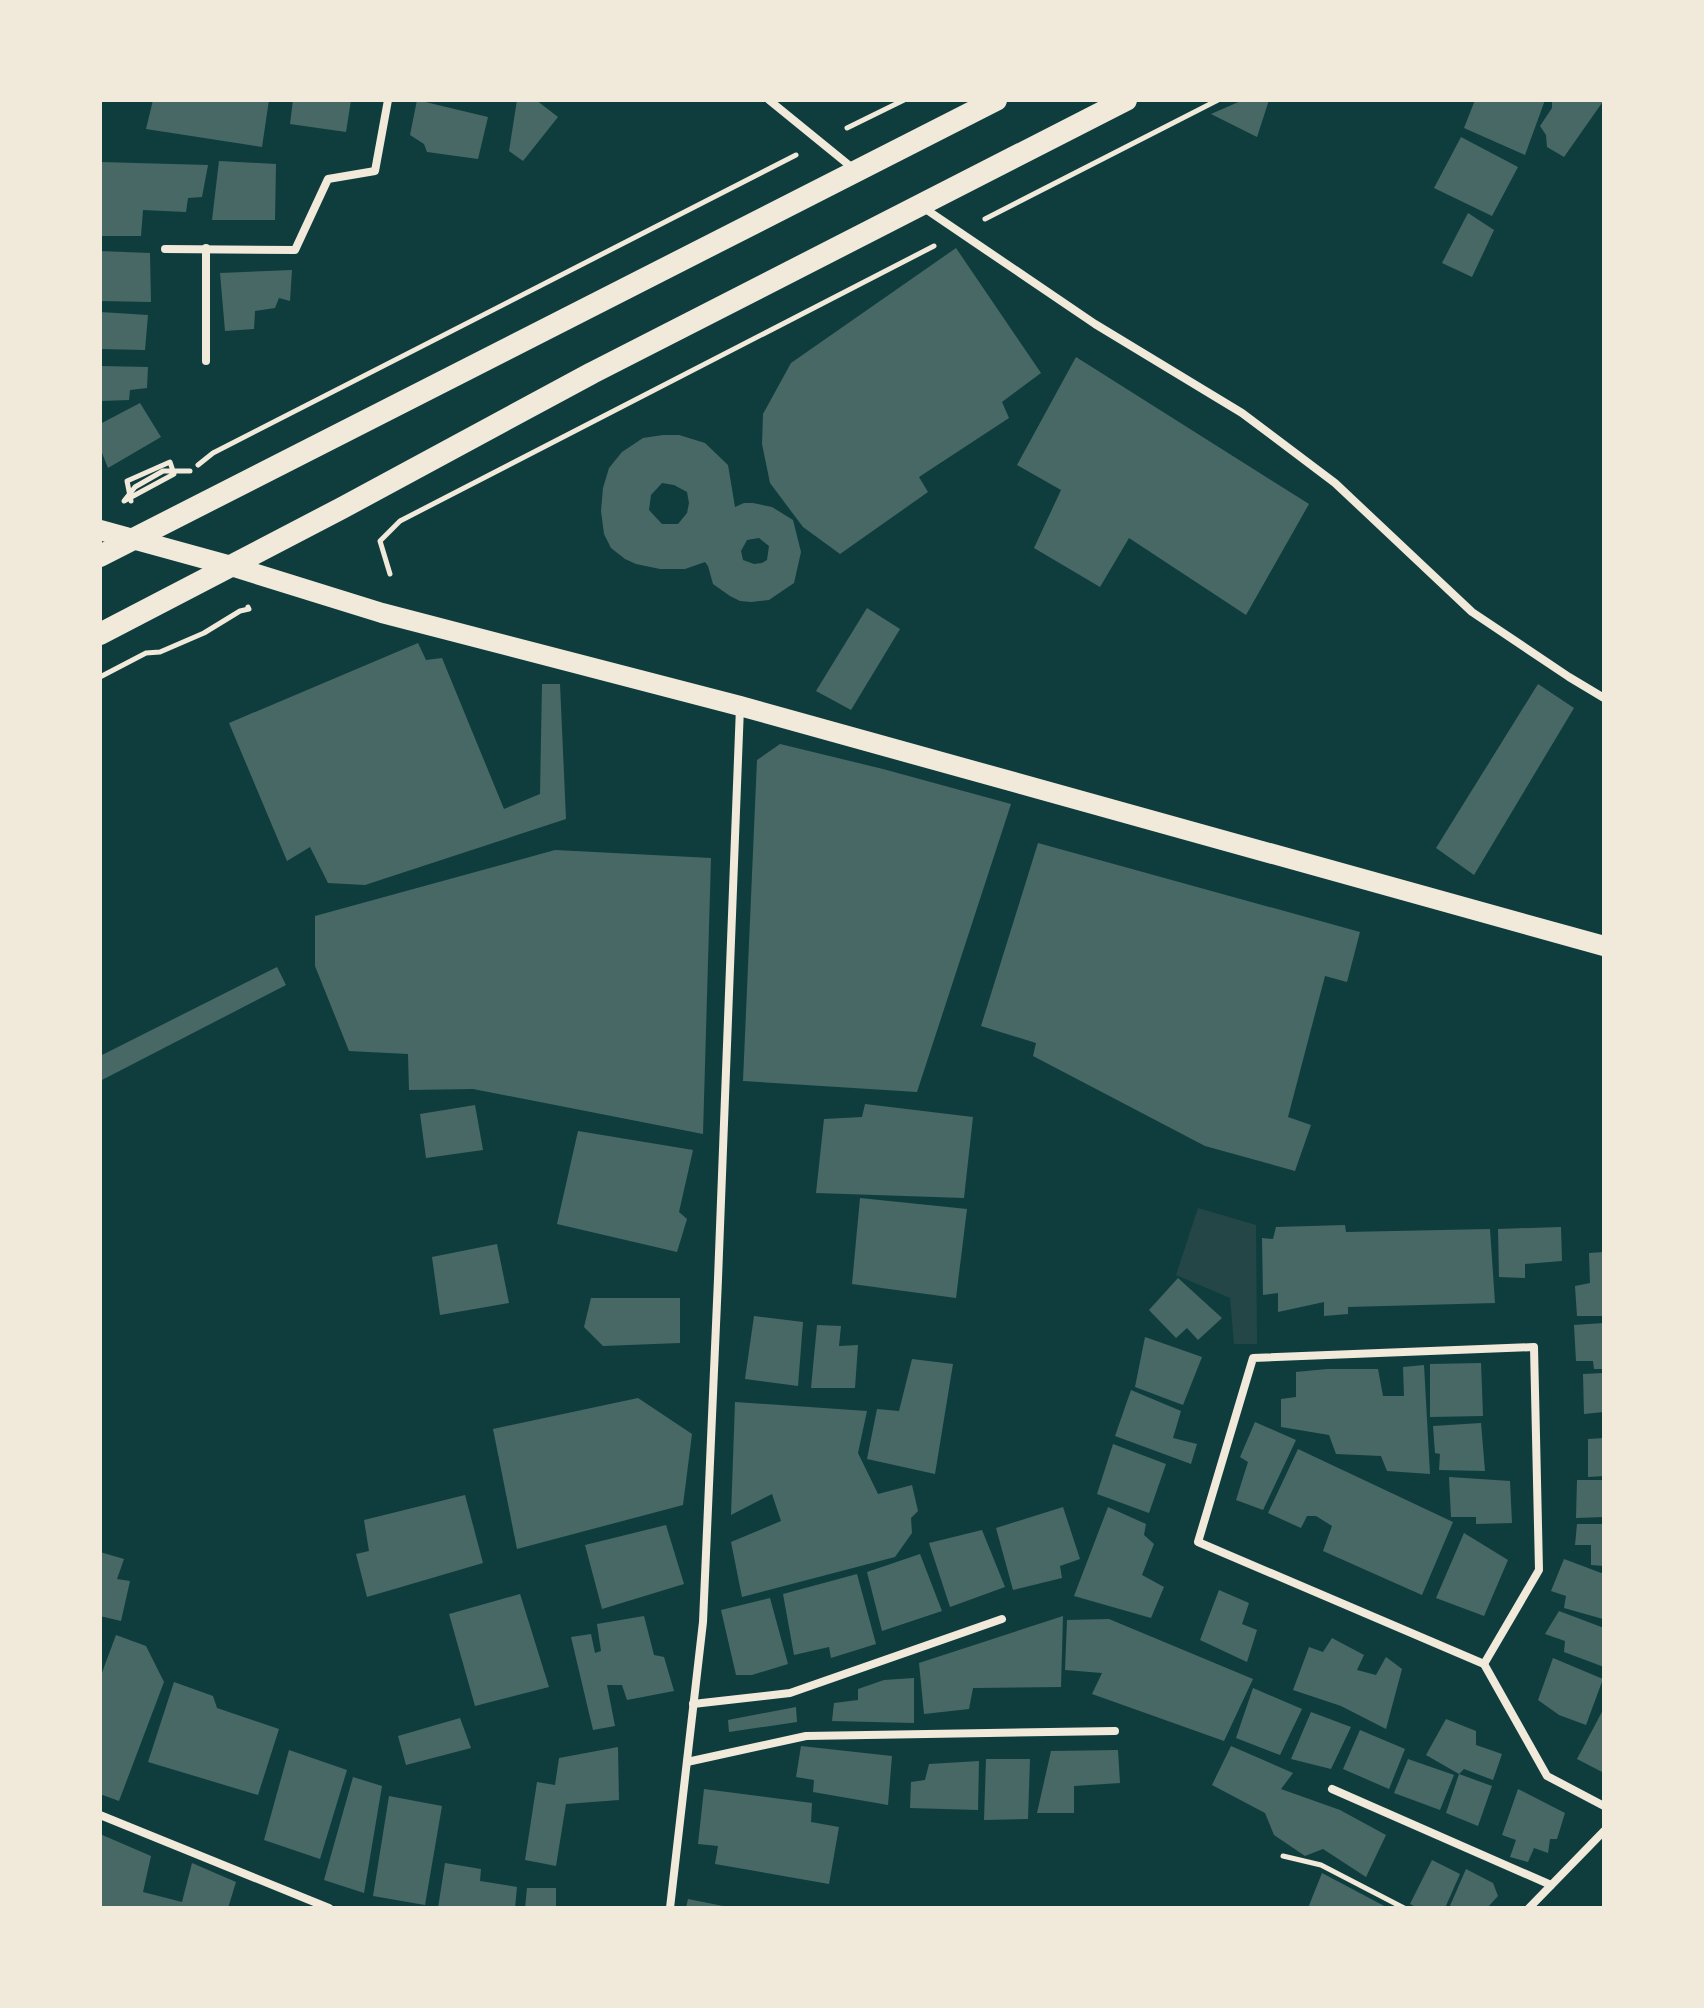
<svg xmlns="http://www.w3.org/2000/svg" width="1704" height="2008" viewBox="0 0 1704 2008" font-family="'Source Serif 4',serif">
<style>
.green{fill:#244646}
.building{fill:#486865;fill-rule:evenodd}
.lines{fill:none;stroke-linecap:round;stroke-linejoin:round}
.path{stroke:#f1e9da;stroke-width:5}
.minor{stroke:#f1e9da;stroke-width:8}
.primary{stroke:#f1e9da;stroke-width:20}
.trunk{stroke:#f1e9da;stroke-width:22}
</style>
<rect width="100%" height="100%" fill="#0f3d3e"/>
<!-- green -->
<path class="green" d="M1198 1208 1256 1225 1257 1344H1234L1230 1298 1176 1275Z"/>
<!-- building -->
<g class="building">
<path d="M153 100H269L262 147 146 129Z"/>
<path d="M293 100H351L346 132 290 124Z"/>
<path d="M417 100 488 117 478 159 427 152 424 144 410 135Z"/>
<path d="M517 100H536L558 117 523 161 509 151Z"/>
<path d="M1243 100H1269L1257 137 1211 114Z"/>
<path d="M1475 100H1545L1525 155 1464 128Z"/>
<path d="M1552 100H1604L1564 157 1547 147 1546 135 1540 126 1552 108Z"/>
<path d="M1461 137 1518 167 1492 216 1434 188Z"/>
<path d="M219 161 276 164 275 220H212Z"/>
<path d="M100 162 208 165 202 197 188 198 186 212 143 210 141 236H100Z"/>
<path d="M1468 213 1494 230 1472 277 1442 263Z"/>
<path d="M956 248 1041 373 1002 402 1009 418 919 477 928 492 840 554 803 527 770 483 762 444 763 414 791 363Z"/>
<path d="M100 251 150 253 151 302 100 301Z"/>
<path d="M292 270 290 301 279 298 275 308 255 311 254 329 225 331 220 273Z"/>
<path d="M100 312 148 315 145 350 100 349Z"/>
<path d="M1076 357 1309 504 1246 615 1129 538 1100 587 1034 548 1061 490 1017 465Z"/>
<path d="M100 366 148 367 147 388 130 390 129 400 100 401Z"/>
<path d="M140 403 161 437 108 468 100 448V424Z"/>
<path d="M663 435H679L705 443 728 465 735 507 744 503H753L772 507 793 520 801 552 794 583 769 600 751 602 740 601 730 596 713 584 708 566 705 562 685 569H660L636 564 625 559 611 548 604 534 601 511 603 488 609 468 622 452 643 438ZM662 483 674 485 687 492 689 503 687 513 678 524H662L649 510 651 495ZM759 538 769 546 767 560 762 563 754 564 743 560 741 551 747 540Z"/>
<path d="M867 608 900 629 851 710 816 691Z"/>
<path d="M418 643 426 660 442 658 504 809 540 794 542 684H560L566 819 365 885 328 883 310 847 287 861 229 723Z"/>
<path d="M1538 684 1574 708 1474 875 1436 848Z"/>
<path d="M780 744 883 769 1011 804 917 1092 743 1081 757 760Z"/>
<path d="M1038 843 1360 932 1347 982 1325 976 1288 1117 1311 1125 1295 1171 1205 1146 1033 1056 1036 1043 981 1026Z"/>
<path d="M555 850 711 858 703 1134 473 1089 409 1090 408 1054 349 1051 315 966V916Z"/>
<path d="M277 967 286 985 100 1081V1056Z"/>
<path d="M865 1104 973 1117 964 1198 816 1193 824 1119 862 1117Z"/>
<path d="M475 1105 483 1150 426 1158 420 1114Z"/>
<path d="M578 1131 693 1150 679 1212 687 1219 677 1252 557 1224Z"/>
<path d="M860 1198 967 1209 956 1298 852 1284Z"/>
<path d="M1345 1225 1346 1232 1490 1229 1495 1303 1348 1307V1314L1324 1316V1302L1278 1312V1293L1263 1295 1262 1238 1273 1239 1276 1227Z"/>
<path d="M1561 1227 1562 1261 1525 1264V1278L1499 1277 1498 1229Z"/>
<path d="M497 1244 509 1303 440 1315 432 1257Z"/>
<path d="M1604 1252V1316H1577L1575 1286 1590 1283 1589 1253Z"/>
<path d="M1178 1278 1222 1318 1198 1340 1187 1328 1176 1338 1149 1310Z"/>
<path d="M591 1298H680V1343L603 1346 584 1327Z"/>
<path d="M754 1316 803 1322 798 1386 745 1379Z"/>
<path d="M1604 1323V1369H1594L1593 1361H1576L1574 1325Z"/>
<path d="M817 1325 841 1326 839 1346 858 1345 855 1388H811Z"/>
<path d="M1145 1337 1202 1357 1183 1405 1135 1387Z"/>
<path d="M912 1359 953 1364 935 1474 867 1459 877 1409 899 1411Z"/>
<path d="M1481 1363 1483 1416 1430 1417V1364Z"/>
<path d="M1424 1365 1430 1474 1387 1471 1381 1456 1336 1454 1329 1435 1281 1427V1399L1296 1397V1372L1327 1369H1378L1383 1396H1404L1403 1367Z"/>
<path d="M1604 1373V1412L1584 1414 1583 1374Z"/>
<path d="M1131 1390 1181 1411 1173 1438 1197 1444 1191 1464 1115 1436Z"/>
<path d="M638 1398 692 1434 683 1505 517 1549 493 1429Z"/>
<path d="M735 1402 867 1411 858 1453 878 1494 912 1485 918 1511 911 1518 912 1533 895 1557 742 1597 731 1542 781 1521 772 1494 731 1515Z"/>
<path d="M1255 1422 1296 1440 1263 1510 1236 1500 1248 1462 1240 1457Z"/>
<path d="M1481 1423 1485 1471 1439 1470 1440 1454 1435 1453 1433 1426Z"/>
<path d="M1604 1438V1476L1588 1477V1439Z"/>
<path d="M1113 1444 1166 1464 1149 1513 1097 1494Z"/>
<path d="M1298 1449 1453 1522 1422 1595 1323 1551 1332 1526 1316 1516H1307L1301 1528 1268 1513Z"/>
<path d="M1449 1477 1510 1481 1512 1523 1476 1524V1517H1451Z"/>
<path d="M1577 1480H1604V1517L1576 1518Z"/>
<path d="M465 1495 483 1563 367 1597 356 1554 369 1551 364 1520Z"/>
<path d="M1063 1507 1080 1559 1060 1566 1062 1578 1013 1590 996 1528Z"/>
<path d="M1108 1507 1146 1524 1144 1535 1154 1544 1142 1575 1164 1587 1151 1618 1074 1596Z"/>
<path d="M1577 1524H1604V1566L1591 1565V1545H1575Z"/>
<path d="M666 1525 684 1584 602 1609 585 1545Z"/>
<path d="M982 1530 1005 1587 950 1607 929 1543Z"/>
<path d="M1464 1533 1508 1560 1484 1616 1436 1598Z"/>
<path d="M100 1552 124 1559 117 1579 130 1581 121 1621 100 1616Z"/>
<path d="M920 1554 942 1611 882 1631 867 1572Z"/>
<path d="M1564 1559 1604 1574 1603 1619 1564 1608 1566 1596 1551 1591Z"/>
<path d="M857 1574 876 1644 831 1658 829 1647 794 1655 783 1594Z"/>
<path d="M1219 1590 1249 1603 1242 1624 1257 1630 1247 1662 1200 1640Z"/>
<path d="M520 1594 549 1687 475 1706 449 1614Z"/>
<path d="M770 1598 788 1664 752 1675H736L721 1610Z"/>
<path d="M1559 1611 1604 1628V1667L1564 1652 1565 1641 1545 1634Z"/>
<path d="M644 1616 654 1655 664 1657 674 1691 627 1700 622 1685H607L615 1726 593 1730 571 1637 591 1634 595 1653 601 1651 597 1624Z"/>
<path d="M1063 1616 1061 1687 973 1688 969 1709 924 1714 919 1663Z"/>
<path d="M1109 1619 1253 1679 1224 1741 1092 1694 1102 1673 1065 1670 1067 1620Z"/>
<path d="M116 1635 146 1646 164 1682 119 1801 100 1794V1678Z"/>
<path d="M1332 1638 1364 1655 1357 1670 1376 1675 1386 1657 1402 1669 1386 1729 1341 1706 1293 1690 1309 1647 1323 1652Z"/>
<path d="M1553 1658 1603 1679 1586 1725 1559 1715 1538 1700Z"/>
<path d="M914 1678V1723L832 1721 834 1703 858 1700V1689L884 1680Z"/>
<path d="M174 1682 213 1696 217 1708 279 1729 258 1795 148 1762Z"/>
<path d="M1253 1688 1302 1709 1280 1755 1236 1738Z"/>
<path d="M796 1707 797 1722 729 1732 728 1720Z"/>
<path d="M1604 1708V1773L1577 1759Z"/>
<path d="M1311 1712 1351 1727 1331 1769 1291 1759Z"/>
<path d="M460 1718 471 1748 406 1765 398 1736Z"/>
<path d="M1446 1719 1476 1731V1745L1502 1754 1493 1780 1464 1769 1459 1774 1426 1755Z"/>
<path d="M1360 1730 1405 1749 1389 1789 1343 1769Z"/>
<path d="M801 1746 892 1756 888 1805 813 1792 814 1780 796 1777Z"/>
<path d="M1231 1746 1293 1773 1281 1789 1340 1810 1386 1835 1366 1877 1323 1849 1305 1856 1274 1835 1265 1813 1212 1785Z"/>
<path d="M618 1747 619 1800 566 1804 556 1866 525 1860 537 1782 555 1785 559 1758Z"/>
<path d="M289 1750 347 1770 320 1859 264 1840Z"/>
<path d="M1118 1750 1120 1783 1074 1786V1813H1037L1051 1751Z"/>
<path d="M986 1759H1030L1028 1819 984 1820Z"/>
<path d="M1408 1759 1454 1775 1440 1810 1394 1793Z"/>
<path d="M979 1761 978 1810 910 1808 911 1782 925 1780 929 1764Z"/>
<path d="M1459 1774 1492 1786 1478 1826 1446 1813Z"/>
<path d="M353 1777 382 1786 364 1893 324 1880Z"/>
<path d="M704 1789 812 1803 811 1822 839 1827 829 1884 715 1864 718 1846 698 1844Z"/>
<path d="M1518 1789 1565 1813 1557 1839H1550L1548 1853 1534 1848 1528 1862 1510 1857 1516 1840 1502 1835Z"/>
<path d="M389 1796 442 1806 425 1905 373 1896Z"/>
<path d="M100 1834 151 1856 143 1892 182 1902 192 1863 236 1882 228 1908H100Z"/>
<path d="M1432 1860 1460 1874 1445 1908H1418L1410 1904Z"/>
<path d="M445 1863 481 1869 480 1881 517 1887 515 1908H438Z"/>
<path d="M1466 1869 1493 1883 1498 1896 1487 1908H1449Z"/>
<path d="M1322 1873 1388 1908H1308Z"/>
<path d="M527 1888H556V1908H525Z"/>
<path d="M688 1899 728 1907V1908H686Z"/>
</g>
<g class="lines">
<!-- path -->
<g class="path">
<path d="M847 128 904 100"/>
<path d="M985 219 1218 100"/>
<path d="M198 465 213 453 796 155"/>
<path d="M131 501 127 481 170 462 174 474 124 501 135 487 163 471H190"/>
<path d="M390 574 380 541 400 521 934 246"/>
<path d="M100 677 146 653 160 652 204 633 240 611 249 609 248 607"/>
<path d="M1283 1856 1321 1865 1404 1908"/>
</g>
<!-- minor -->
<g class="minor">
<path d="M769 100 855 170"/>
<path d="M924 208 1095 324 1242 413 1335 483 1472 612 1569 677 1604 698"/>
<path d="M206 248V361"/>
<path d="M165 249 295 250 328 179 375 171 388 100"/>
<path d="M1534 1347 1539 1570 1484 1664 1198 1542 1253 1358Z"/>
<path d="M1484 1664 1547 1776 1604 1806"/>
<path d="M693 1704 790 1693 1002 1619"/>
<path d="M687 1762 806 1736 1115 1731"/>
<path d="M1332 1789 1551 1885"/>
<path d="M100 1815 329 1908"/>
<path d="M670 1908 703 1622 718 1279 740 707"/>
<path d="M1529 1908 1604 1831"/>
</g>
<!-- primary -->
<path class="primary" d="M100 530 231 566 382 613 740 706 1604 946"/>
<!-- trunk -->
<g class="trunk">
<path d="M100 556 996 100"/>
<path d="M100 634 342 508 592 373 1126 100"/>
</g>
</g>
<!-- border -->
<rect width="1704" height="2008" fill="none" stroke="#f1e9da" stroke-width="204"/>
</svg>
